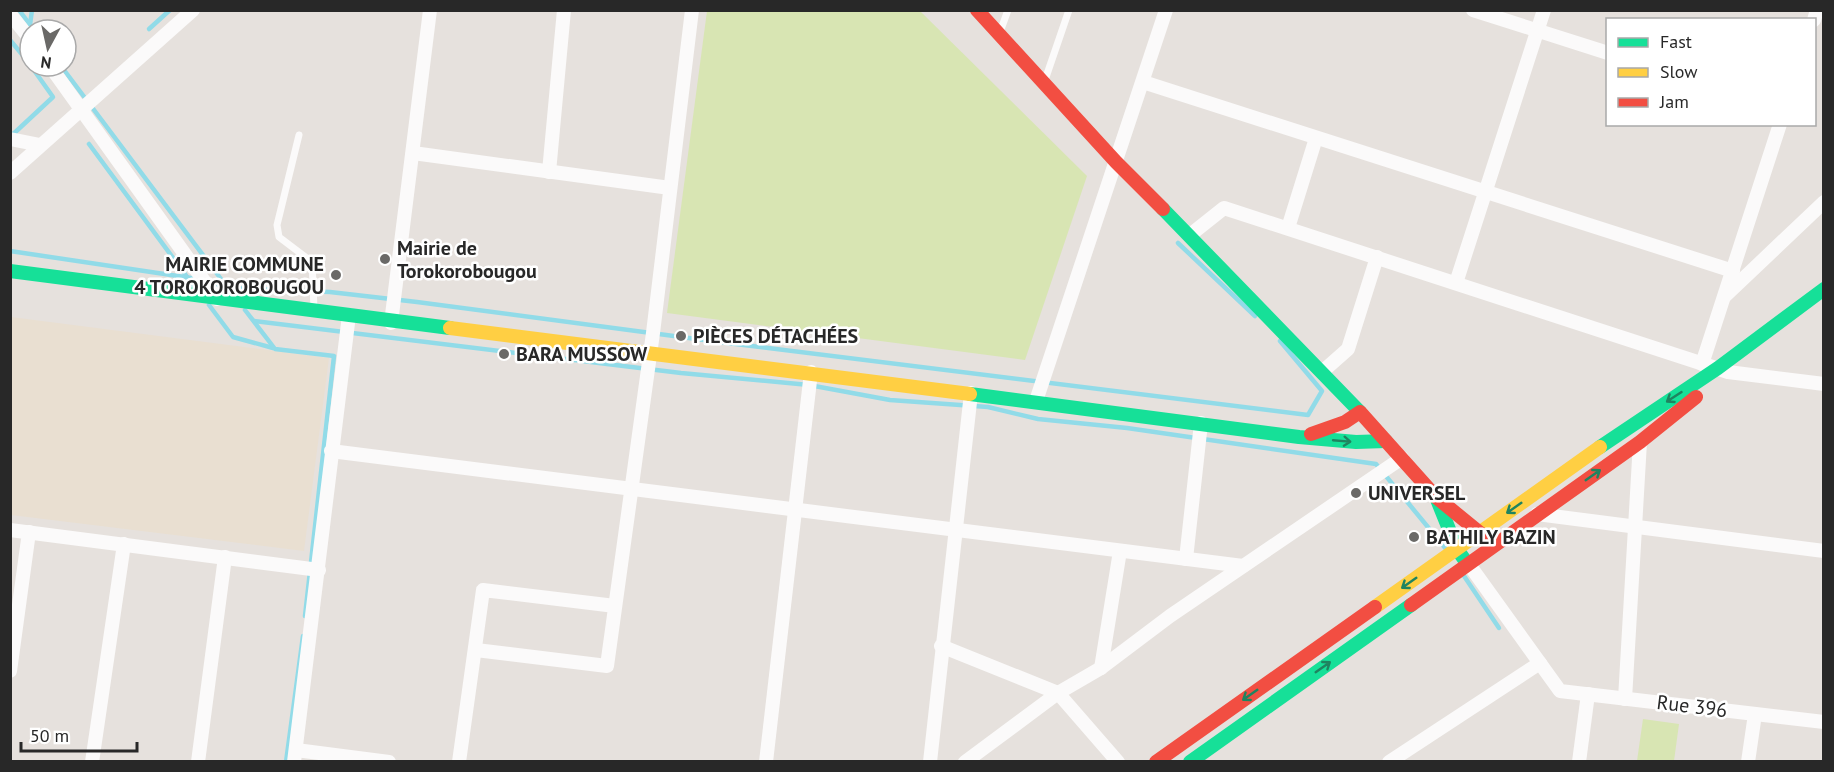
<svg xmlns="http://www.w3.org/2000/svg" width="1834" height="772" viewBox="0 0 1834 772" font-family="'PT Sans',sans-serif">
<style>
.education{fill:#e9dfd1}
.pitch{fill:#d8e5b3}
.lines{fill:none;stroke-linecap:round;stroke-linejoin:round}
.stream{stroke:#91dbe8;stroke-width:4.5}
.lane{stroke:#fbfafa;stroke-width:7}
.street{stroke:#fbfafa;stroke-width:14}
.fast{stroke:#16e098;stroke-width:14}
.slow{stroke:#ffcf43;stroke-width:14}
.jam{stroke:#f24e42;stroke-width:14}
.oneway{stroke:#1f8460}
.poi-dot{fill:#6a6967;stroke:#fff;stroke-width:2}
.labels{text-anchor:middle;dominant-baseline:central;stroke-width:5;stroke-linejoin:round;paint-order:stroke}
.poi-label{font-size:20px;font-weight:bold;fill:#282828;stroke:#fff;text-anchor:start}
.street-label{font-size:20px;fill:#282828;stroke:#fff}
</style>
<rect width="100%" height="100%" fill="#e6e1dd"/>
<!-- education -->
<path class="education" d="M11 317 329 358 304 551 11 515Z"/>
<!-- pitch -->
<g class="pitch">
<path d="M707 11H920L1087 176 1025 360 667 313Z"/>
<path d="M1643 719 1679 724 1674 761H1637Z"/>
</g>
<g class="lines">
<!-- stream -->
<g class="stream">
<path d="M19 10 34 30"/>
<path d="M30 25 32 10"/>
<path d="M149 29 170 10"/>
<path d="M10 40 30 64"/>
<path d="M61 66 227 287"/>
<path d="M10 137 53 97 31 66"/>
<path d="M89 144 196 289"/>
<path d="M1178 243 1255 316"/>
<path d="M10 251 198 279"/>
<path d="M209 282 228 288 330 292 417 302 719 342 1308 415 1322 391 1280 341"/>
<path d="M209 305 233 337 273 348"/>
<path d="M245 310 275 349 334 356 305 616"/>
<path d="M254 321 681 373 809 385 890 400 988 407 1038 419 1127 428 1376 464 1446 549"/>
<path d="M1464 576 1499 628"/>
<path d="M286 762 303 636"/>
</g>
<!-- lane -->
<g class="lane">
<path d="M1000 32 1008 10"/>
<path d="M1045 80 1069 10"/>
<path d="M299 135 277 225 279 237 312 262 314 309"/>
</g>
<!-- street -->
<g class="street">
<path d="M1473 10 1608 53"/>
<path d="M10 14 30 39"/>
<path d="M1814 20 1817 10"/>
<path d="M50 66 217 299"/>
<path d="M1143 82 1733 271"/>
<path d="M10 139 40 145"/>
<path d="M413 153 670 188"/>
<path d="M549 172 564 10"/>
<path d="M10 173 193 10"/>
<path d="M1288 228 1316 138"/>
<path d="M1190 235 1224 208 1728 372 1824 384"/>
<path d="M1456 283 1544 10"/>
<path d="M1725 296 1824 202"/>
<path d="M391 323 430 10"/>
<path d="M1702 364 1780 124"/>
<path d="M1322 372 1348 349 1377 257"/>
<path d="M1036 401 1166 10"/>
<path d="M331 451 1243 566"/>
<path d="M1537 514 1824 551"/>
<path d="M10 530 319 570"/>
<path d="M1186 559 1201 423"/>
<path d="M1468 563 1560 691 1824 722"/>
<path d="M941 646 1058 693 1118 762"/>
<path d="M476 650 607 666 653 333 692 10"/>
<path d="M1101 668 1120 551"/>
<path d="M10 671 29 532"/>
<path d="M1625 699 1640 442"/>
<path d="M296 750 389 762"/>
<path d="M92 762 124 544"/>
<path d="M198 762 225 557"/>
<path d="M294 762 349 315"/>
<path d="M459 762 483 590 615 606"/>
<path d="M766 762 811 372"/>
<path d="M930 762 971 393"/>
<path d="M965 762 1058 693 1101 668 1170 616 1402 458"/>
<path d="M1389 762 1540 663"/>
<path d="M1579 762 1588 694"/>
<path d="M1748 762 1755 714"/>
</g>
<!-- fast -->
<g class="fast">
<path d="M1163 209 1360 412"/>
<path d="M10 271 450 328"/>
<path d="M970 394 1299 437 1356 442 1386 441"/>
<path d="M1600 447 1718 368 1824 289"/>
<path d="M1436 497 1457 549 1464 559"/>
<path d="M1190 762 1411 605"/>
</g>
<!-- slow -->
<g class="slow">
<path d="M450 328 970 394"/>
<path d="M1375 607 1600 447"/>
</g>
<!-- jam -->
<g class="jam">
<path d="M977 10 1116 162 1163 209"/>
<path d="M1311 434 1345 422 1360 412 1436 497 1491 542"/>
<path d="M1411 605 1640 442 1696 397"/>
<path d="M1156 762 1375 607"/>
</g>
</g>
<!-- one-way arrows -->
<defs><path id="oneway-shaft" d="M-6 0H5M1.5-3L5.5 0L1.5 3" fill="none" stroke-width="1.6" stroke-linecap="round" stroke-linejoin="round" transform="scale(1.5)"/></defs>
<g class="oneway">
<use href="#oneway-shaft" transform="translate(1674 397) rotate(147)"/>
<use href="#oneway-shaft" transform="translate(1342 441) rotate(5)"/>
<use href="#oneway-shaft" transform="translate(1593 475) rotate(-35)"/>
<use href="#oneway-shaft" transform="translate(1514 508) rotate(145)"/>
<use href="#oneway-shaft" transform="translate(1409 583) rotate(145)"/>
<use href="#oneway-shaft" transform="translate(1323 667) rotate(-35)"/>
<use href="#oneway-shaft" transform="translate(1250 695) rotate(145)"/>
</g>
<!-- markers -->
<g class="poi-dot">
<circle cx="385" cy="259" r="6"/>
<circle cx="336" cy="275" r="6"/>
<circle cx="681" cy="336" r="6"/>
<circle cx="504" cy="354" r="6"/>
<circle cx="1356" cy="493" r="6"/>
<circle cx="1414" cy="537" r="6"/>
</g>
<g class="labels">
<!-- poi labels -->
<g class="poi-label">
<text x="397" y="248">Mairie de<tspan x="397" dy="23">Torokorobougou</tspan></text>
<text x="324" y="264" text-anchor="end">MAIRIE COMMUNE<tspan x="324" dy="23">4 TOROKOROBOUGOU</tspan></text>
<text x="693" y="336">PIÈCES DÉTACHÉES</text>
<text x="516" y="354">BARA MUSSOW</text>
<text x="1368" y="493">UNIVERSEL</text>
<text x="1426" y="537">BATHILY BAZIN</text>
</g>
<!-- street labels -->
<g class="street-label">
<text transform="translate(1692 706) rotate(7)">Rue 396</text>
</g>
</g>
<!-- border -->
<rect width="1834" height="772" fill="none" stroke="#282828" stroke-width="24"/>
<!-- legend -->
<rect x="1606" y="18" width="210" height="108" fill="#ffffff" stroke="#a9a9a9" stroke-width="1.5"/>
<rect x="1618" y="38" width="30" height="9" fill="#16e098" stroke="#a9a9a9" stroke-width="1.5"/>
<text x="1660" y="48" font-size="18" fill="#282828">Fast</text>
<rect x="1618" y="68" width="30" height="9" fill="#ffcf43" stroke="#a9a9a9" stroke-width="1.5"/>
<text x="1660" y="78" font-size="18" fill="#282828">Slow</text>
<rect x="1618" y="98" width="30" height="9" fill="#f24e42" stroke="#a9a9a9" stroke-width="1.5"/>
<text x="1660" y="108" font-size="18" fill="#282828">Jam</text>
<!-- north arrow -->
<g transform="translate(48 48) rotate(188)"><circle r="28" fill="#ffffff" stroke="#a9a9a9" stroke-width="1.5"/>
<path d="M0-4.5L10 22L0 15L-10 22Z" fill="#6a6967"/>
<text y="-9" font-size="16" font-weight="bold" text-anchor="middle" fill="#282828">N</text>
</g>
<!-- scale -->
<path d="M21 742v9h116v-9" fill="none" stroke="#282828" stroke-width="3"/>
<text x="30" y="742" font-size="18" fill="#282828" stroke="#ffffff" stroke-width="4.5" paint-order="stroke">50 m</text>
</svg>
